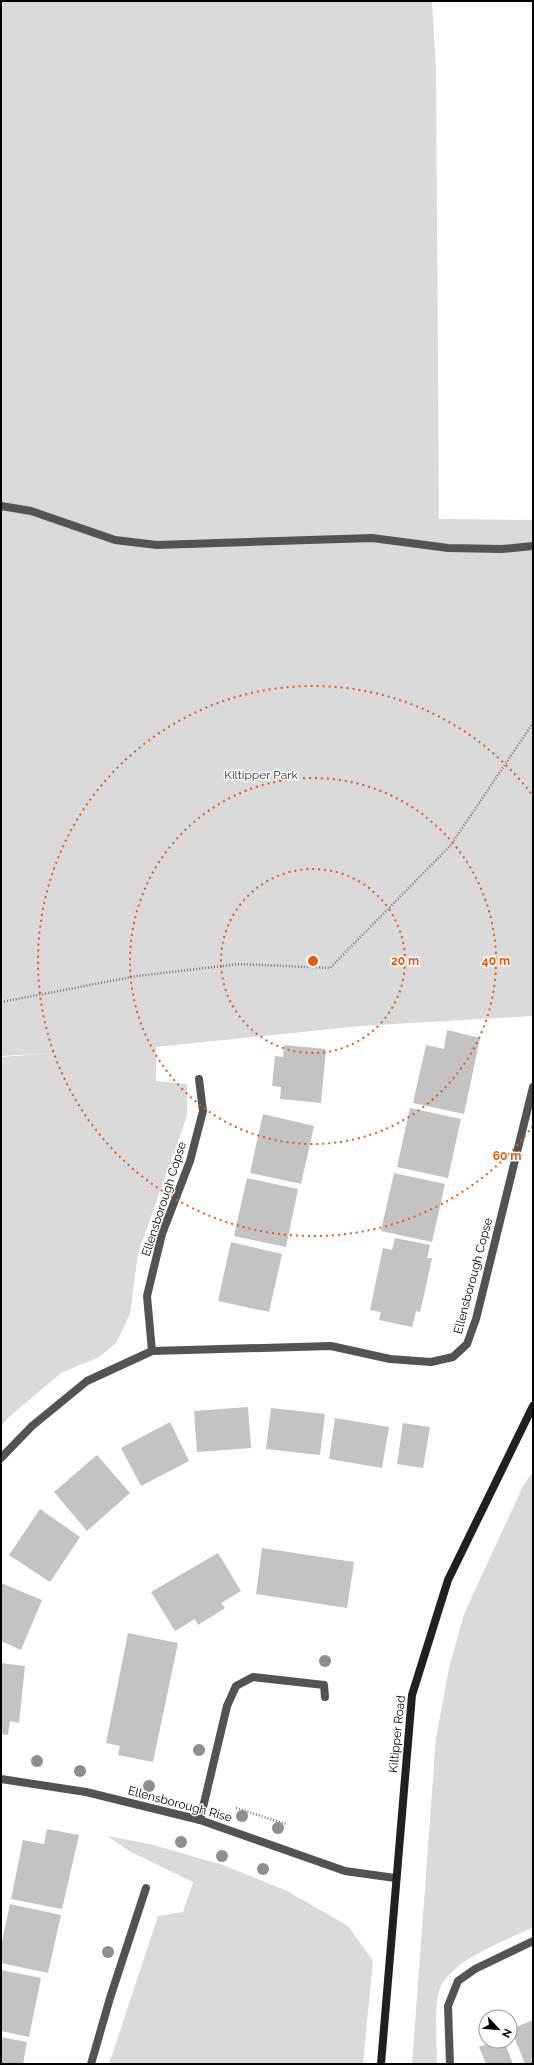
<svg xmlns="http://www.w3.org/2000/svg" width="534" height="2065" viewBox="0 0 534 2065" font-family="Raleway,sans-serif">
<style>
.green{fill:#dadada}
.building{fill:#c3c3c3}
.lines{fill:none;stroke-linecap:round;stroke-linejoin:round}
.path{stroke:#757575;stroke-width:2.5;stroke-dasharray:1 2;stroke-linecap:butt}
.lane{stroke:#535353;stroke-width:8}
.street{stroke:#535353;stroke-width:8}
.secondary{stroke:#202020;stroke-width:8}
.tree{fill:#8e8e8e}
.ring{fill:none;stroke:#e8590c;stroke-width:2;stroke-dasharray:2 4}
.labels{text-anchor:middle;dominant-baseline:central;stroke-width:3;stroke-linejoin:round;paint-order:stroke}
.park-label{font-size:12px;fill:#313131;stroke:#fff}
.street-label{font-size:12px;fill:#000;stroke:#fff}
.centre{fill:#e8590c;stroke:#fff;stroke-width:2}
.ring-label{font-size:12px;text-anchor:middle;font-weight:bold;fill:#e8590c;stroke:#fff;stroke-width:3;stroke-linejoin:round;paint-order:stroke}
</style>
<rect width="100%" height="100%" fill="#fff"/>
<!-- green -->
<g class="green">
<path d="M1 1H432L436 70 439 519 533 520V1016L360 1026 156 1047V1081L187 1084V1116L138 1253 130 1314 116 1343 99 1357 61 1373 9 1417 1 1426V1057L54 1053 1 1056Z"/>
<path d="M533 1474V1927C506 1941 449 1960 439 1991 434 2008 437 2045 437 2064H412L436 1738 449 1668 464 1614 523 1486 529 1477Z"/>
<path d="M107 1836 150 1844 223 1865 287 1891 348 1926 373 1961 363 2064H109L158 1916 183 1912 193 1882 129 1851Z"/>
</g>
<!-- building -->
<g class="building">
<path d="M447 1030 480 1038 464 1114 413 1103 426 1045 444 1049Z"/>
<path d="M284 1045 326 1049 321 1103 280 1099 281 1087 272 1086 275 1056 283 1057Z"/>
<path d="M410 1108 461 1119 448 1178 397 1167Z"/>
<path d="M263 1114 314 1126 301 1184 250 1173Z"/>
<path d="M394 1173 445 1184 432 1242 381 1231Z"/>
<path d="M247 1178 298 1189 286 1247 234 1236Z"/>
<path d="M395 1238 430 1245 427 1258H432L426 1286 420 1312 416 1311 412 1327 379 1320 381 1312 370 1310 383 1248 392 1250Z"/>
<path d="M231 1242 282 1254 269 1312 218 1301Z"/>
<path d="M248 1407 251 1448 197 1452 194 1411Z"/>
<path d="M271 1408 325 1414 320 1455 266 1449Z"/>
<path d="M335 1418 389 1427 382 1468 329 1459Z"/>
<path d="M170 1422 189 1461 141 1486 121 1448Z"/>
<path d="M403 1423 430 1427 423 1468 397 1464Z"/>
<path d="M97 1455 130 1493 87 1531 54 1492Z"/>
<path d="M40 1509 80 1537 50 1582 9 1555Z"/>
<path d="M262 1548 354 1562 347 1608 256 1594Z"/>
<path d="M218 1553 241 1591 221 1603 225 1608 198 1625 195 1619 175 1631 151 1592Z"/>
<path d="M1 1583 42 1600 21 1650 1 1641Z"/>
<path d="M128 1633 178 1643 153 1762 118 1755 120 1746 106 1743Z"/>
<path d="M1 1663 25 1666 19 1723 10 1721 8 1735 1 1734Z"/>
<path d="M47 1829 79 1835 62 1909 11 1899 23 1840 44 1844Z"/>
<path d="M10 1904 61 1915 48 1973 1 1963V1946Z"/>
<path d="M1 1970 41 1978 29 2037 1 2031Z"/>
<path d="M533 2020V2064H525L511 2029Z"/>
<path d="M1 2037 27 2042 23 2064H1Z"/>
<path d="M494 2041H504L513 2064H486L479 2047Z"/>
</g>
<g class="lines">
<!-- path -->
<g class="path">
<path d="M1 1002 137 976 239 964 330 968 450 846 533 723"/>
<path d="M236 1808 286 1824"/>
</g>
<!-- lane -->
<path class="lane" d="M1 506 31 511 115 540 157 545 372 538 448 548 502 549 533 546"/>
<!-- street -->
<g class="street">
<path d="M152 1351 147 1296 162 1234 190 1161 203 1111 199 1079"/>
<path d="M1 1458 32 1426 87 1381 152 1351 331 1346 390 1359 431 1362 453 1357 467 1344 476 1319 533 1087"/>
<path d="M1 1779 86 1792 200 1820 345 1871 395 1878"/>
<path d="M200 1820 227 1706 236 1686 253 1677 324 1685 325 1697"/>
<path d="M91 2064 110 1998 146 1888"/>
<path d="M450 2064 448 2006 458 1981 475 1969 533 1941"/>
</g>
<!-- secondary -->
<path class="secondary" d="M381 2064 412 1695 448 1580 533 1406"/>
</g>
<!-- trees -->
<g class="tree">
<circle cx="325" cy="1661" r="6"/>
<circle cx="199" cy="1750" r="6"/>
<circle cx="37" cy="1761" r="6"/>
<circle cx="80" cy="1771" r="6"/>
<circle cx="149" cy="1786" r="6"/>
<circle cx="242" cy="1816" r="6"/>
<circle cx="278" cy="1828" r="6"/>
<circle cx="181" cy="1842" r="6"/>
<circle cx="222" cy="1856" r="6"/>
<circle cx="263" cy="1869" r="6"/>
<circle cx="108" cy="1952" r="6"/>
</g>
<!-- distance rings -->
<g class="ring">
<circle cx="313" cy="961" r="92"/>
<circle cx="313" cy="961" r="183"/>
<path d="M533 1126A275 275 0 1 1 533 796"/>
</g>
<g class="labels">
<!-- park labels -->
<g class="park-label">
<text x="261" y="775">Kiltipper Park</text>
</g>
<!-- street labels -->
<g class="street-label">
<text transform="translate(164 1199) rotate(-72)">Ellensborough Copse</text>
<text transform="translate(473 1276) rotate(-75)">Ellensborough Copse</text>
<text transform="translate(397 1734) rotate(-84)">Kiltipper Road</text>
<text transform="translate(180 1804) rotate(15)">Ellensborough Rise</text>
</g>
</g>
<circle cx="313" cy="961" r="6" class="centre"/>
<g class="ring-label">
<text x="405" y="965">20 m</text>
<text x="496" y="965">40 m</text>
<text x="507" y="1160">60 m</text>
</g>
<!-- border -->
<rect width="534" height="2065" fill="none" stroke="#000000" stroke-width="4"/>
<!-- north arrow -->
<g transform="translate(498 2029) rotate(116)"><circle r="19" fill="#ffffff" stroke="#999999"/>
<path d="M0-3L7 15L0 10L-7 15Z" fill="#000000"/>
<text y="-6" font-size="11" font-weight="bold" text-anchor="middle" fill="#000000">N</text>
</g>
</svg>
